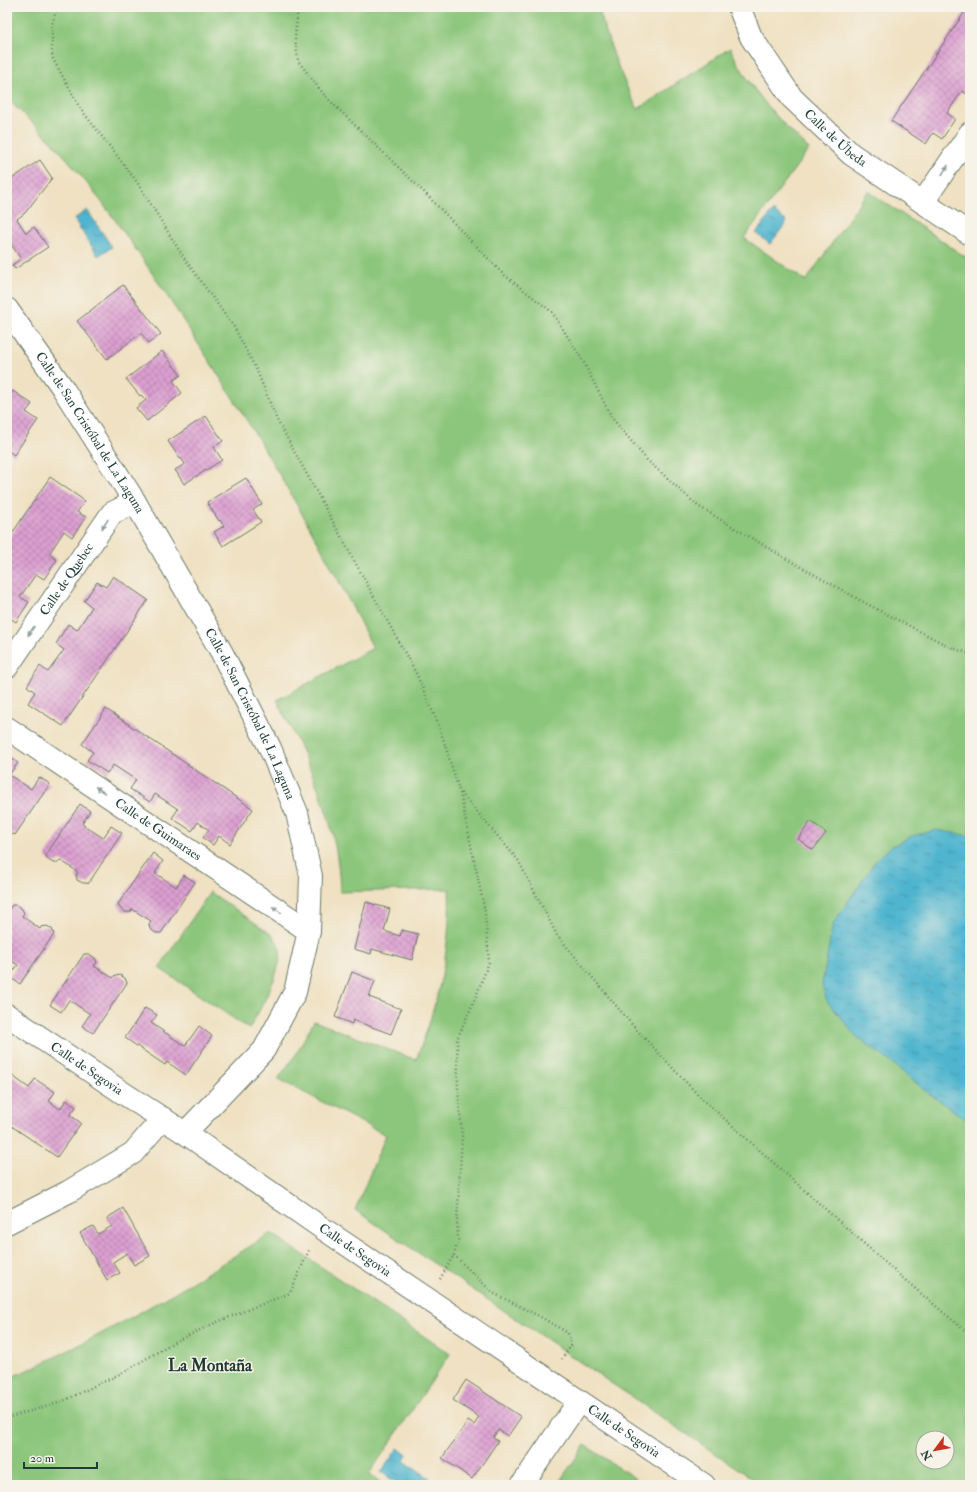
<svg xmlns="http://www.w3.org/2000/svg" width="977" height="1492" viewBox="0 0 977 1492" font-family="'IM FELL Double Pica',serif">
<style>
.green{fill:#8cc67b;stroke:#568258;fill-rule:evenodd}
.water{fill:url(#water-ripples);stroke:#387982}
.building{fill:url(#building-cross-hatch)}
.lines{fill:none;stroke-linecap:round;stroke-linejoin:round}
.minor-casing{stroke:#687666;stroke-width:24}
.path{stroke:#687666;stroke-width:2.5;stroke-dasharray:1 3;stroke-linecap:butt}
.minor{stroke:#fff;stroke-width:22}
.oneway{fill:#8f9e9a}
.labels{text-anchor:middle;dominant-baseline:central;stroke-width:3;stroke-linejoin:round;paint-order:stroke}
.street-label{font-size:13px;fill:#1f3d34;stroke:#f7f3e8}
.district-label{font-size:17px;font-weight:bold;fill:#1f3d34;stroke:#f7f3e8}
</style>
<defs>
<pattern id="water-ripples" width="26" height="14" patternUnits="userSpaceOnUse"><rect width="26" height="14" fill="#50b5cf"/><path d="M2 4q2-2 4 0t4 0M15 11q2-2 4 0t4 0" fill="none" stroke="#4294a9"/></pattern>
<pattern id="building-cross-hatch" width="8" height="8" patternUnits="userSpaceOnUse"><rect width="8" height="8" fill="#dc9fd1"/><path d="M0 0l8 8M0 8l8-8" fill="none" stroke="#b283aa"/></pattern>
</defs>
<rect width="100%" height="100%" fill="#f7f3e8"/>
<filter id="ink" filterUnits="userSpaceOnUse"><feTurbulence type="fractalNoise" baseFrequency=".025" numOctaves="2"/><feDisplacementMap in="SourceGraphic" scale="8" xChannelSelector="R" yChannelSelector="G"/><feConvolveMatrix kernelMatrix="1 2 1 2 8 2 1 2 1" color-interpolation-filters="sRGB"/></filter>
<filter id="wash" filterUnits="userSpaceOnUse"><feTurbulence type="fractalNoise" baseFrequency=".012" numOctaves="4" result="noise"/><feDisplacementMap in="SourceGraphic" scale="16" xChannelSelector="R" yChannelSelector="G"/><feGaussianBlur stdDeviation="0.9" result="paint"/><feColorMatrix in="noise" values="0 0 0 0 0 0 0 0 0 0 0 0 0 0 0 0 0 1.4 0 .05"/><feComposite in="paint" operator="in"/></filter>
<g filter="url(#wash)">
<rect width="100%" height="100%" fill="#efe1c2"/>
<!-- green -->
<g class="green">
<path d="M13 7H598C609 42 620 77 638 109L730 48C749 88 777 119 809 149L744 238 806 281 868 191 970 260V1485H762L355 1210 386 1135 278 1079 296 1054 314 1021 416 1060C437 1006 452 948 449 889L340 892C338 817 309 766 277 700L373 648C319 538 257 433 190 331 152 272 113 213 68 160 49 138 28 118 7 99V16ZM923 1438H947V1462H923Z"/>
<path d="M210 892 267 931C274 936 279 943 280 951 282 971 259 1012 249 1029L159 968Z"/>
<path d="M271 1233 450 1354 369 1474 384 1485H7V1379C100 1339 186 1287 271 1233Z"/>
<path d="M585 1445 645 1485H557Z"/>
</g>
<!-- water -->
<g class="water">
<path d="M87 210 112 247 98 256 74 219Z"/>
<path d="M773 211 787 222 770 244 756 233Z"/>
<path d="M936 830 970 836V1122L924 1090 895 1065 857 1037 827 1001 822 985 833 924 876 860 892 846 912 836Z"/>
<path d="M398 1448 407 1455 404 1461 430 1478 425 1485H400L381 1472Z"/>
</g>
<g id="blocks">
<!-- building -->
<g class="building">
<path d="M968 7H970V96L962 91 947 113 955 119 942 139 933 133 926 144 891 121Z"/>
<path d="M40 160 52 178 25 213 17 219 26 233 34 227 48 247 15 269 12 265 21 259 7 238V182Z"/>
<path d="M123 285 161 334 149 343 141 333 107 359 77 321Z"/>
<path d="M162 351 181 375 173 381 182 393 147 421 136 408 146 400 141 395 140 396 126 379Z"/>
<path d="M13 391 32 404 26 412 38 420 14 455 7 450V399Z"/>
<path d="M206 416 223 441 214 447 222 460 184 484 175 470 185 464 181 458 180 459 168 441Z"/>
<path d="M50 477 85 501 77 512 86 517 72 537 64 531 49 554 57 560 44 579 36 574 20 597 29 602 16 622 7 616V541Z"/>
<path d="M246 478 262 504 253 510 261 522 223 546 214 532 224 526 220 520 219 521 207 502Z"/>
<path d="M113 576 148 600 63 726 28 703 35 692 27 686 40 666 48 672 64 650 56 644 68 624 77 630 92 607 84 601 97 582 106 587Z"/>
<path d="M106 709 253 809 230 844 219 836 213 845 203 838 209 830 198 822 192 831 172 818 178 809 155 794 150 802 130 789 136 780 113 765 107 773 87 760 93 752 82 744Z"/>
<path d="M7 755 18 763 9 775 31 789 39 777 50 784 15 835 14 834 11 835 7 832Z"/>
<path d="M80 804 90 811 82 824 103 838 111 826 122 833 88 884 87 883H83L77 880 76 875 78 872 60 860 58 863H53L47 859 46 855Z"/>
<path d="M811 821 826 833 813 850 798 839Z"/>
<path d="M153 853 163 861 155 873 176 887 184 875 195 882 161 933H156L150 929 149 924 151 921 132 909 131 912H125L120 908 118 904Z"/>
<path d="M366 902 390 909 384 931 400 936 402 930 418 934 412 960 372 949 371 954 354 949Z"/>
<path d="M12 905H16L22 909 24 913 22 916 40 929 42 926 43 927 47 926 52 929 54 934 20 984 9 977 18 965 7 958V912Z"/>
<path d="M84 954H89L95 958 97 962 94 966 113 978 115 975 116 976 120 975 125 978 127 983 93 1033 82 1026 90 1014 69 1000 61 1012 50 1005Z"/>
<path d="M352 972 375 981 369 997 401 1009 391 1034 353 1020 352 1024 335 1017Z"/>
<path d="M145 1008 157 1015 151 1023 185 1046 199 1026 212 1036 186 1075 167 1062 165 1065 125 1038Z"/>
<path d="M7 1072 29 1088 35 1079 55 1092 49 1101 60 1109 66 1100 76 1107 70 1115 81 1123 57 1157 7 1123Z"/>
<path d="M123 1208 150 1256 134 1265 127 1253 113 1262 120 1273 107 1280 80 1233 93 1226 98 1234 112 1226 107 1218Z"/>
<path d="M466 1380 521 1417 508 1436 498 1430 493 1438 498 1441 472 1479 442 1458 468 1421 474 1425 479 1417 453 1400Z"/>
</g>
</g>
</g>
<g filter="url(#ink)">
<use href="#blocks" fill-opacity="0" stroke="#687666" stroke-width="1"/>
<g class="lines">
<defs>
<g id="minor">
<path id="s1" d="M739 7 751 37 792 98 851 154 970 234"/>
<path d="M923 202 970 133"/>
<path id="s2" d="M7 309 62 387 135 502 222 653 270 748 297 813 311 876 309 931 295 992 264 1050 185 1133"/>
<path id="s3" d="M7 667 112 513 135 502"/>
<path id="s4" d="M7 728 309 931"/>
<path id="s5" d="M7 1015 123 1093 185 1133 322 1228 704 1485"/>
<path d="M7 1223 68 1192 133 1153 163 1118"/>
<path d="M522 1485 579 1401"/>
</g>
</defs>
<!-- minor casing -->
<use href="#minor" class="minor-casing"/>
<!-- path -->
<g class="path">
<path d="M57 7 52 25V57L80 108 137 182 184 258 234 327 257 371 277 420 417 675 439 726 460 793 485 912 489 962 475 999 457 1039 458 1089 462 1136 457 1221 458 1240 454 1255 493 1293 539 1316 568 1333 571 1345 562 1359"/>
<path d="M298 7 295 38 298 61 325 96 423 191 503 274 552 312 583 361 612 418 647 460 698 506 785 558 867 604 950 647 970 654"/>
<path d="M461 793 518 860 557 935 634 1027 699 1096 898 1274 970 1335"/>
<path d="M440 1279 454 1255"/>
<path d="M7 1418 61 1402 124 1372 174 1342 217 1322 290 1293 310 1248"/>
</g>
<!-- minor -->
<use href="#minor" class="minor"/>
</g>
<!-- one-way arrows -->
<defs><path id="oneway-solid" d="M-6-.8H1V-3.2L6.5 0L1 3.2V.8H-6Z"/></defs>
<g class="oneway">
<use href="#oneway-solid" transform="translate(945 170) rotate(-56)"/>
<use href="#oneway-solid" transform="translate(105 524) rotate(124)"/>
<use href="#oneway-solid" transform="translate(31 631) rotate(124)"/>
<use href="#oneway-solid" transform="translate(100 790) rotate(-146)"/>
<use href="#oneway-solid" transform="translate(277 910) rotate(-146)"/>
</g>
</g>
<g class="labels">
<!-- street labels -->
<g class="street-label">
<text stroke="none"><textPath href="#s1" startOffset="165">Calle de Úbeda</textPath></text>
<text stroke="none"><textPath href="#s2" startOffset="149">Calle de San Cristóbal de La Laguna</textPath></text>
<text stroke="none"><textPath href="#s3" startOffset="106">Calle de Quebec</textPath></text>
<text stroke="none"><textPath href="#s2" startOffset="473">Calle de San Cristóbal de La Laguna</textPath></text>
<text stroke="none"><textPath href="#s4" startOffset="182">Calle de Guimaraes</textPath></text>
<text stroke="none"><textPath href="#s5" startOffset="96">Calle de Segovia</textPath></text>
<text stroke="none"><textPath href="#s5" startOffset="420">Calle de Segovia</textPath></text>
<text stroke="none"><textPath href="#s5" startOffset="744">Calle de Segovia</textPath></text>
</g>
<!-- district labels -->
<g class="district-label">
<text x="210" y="1365">La Montaña</text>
</g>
</g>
<!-- margin -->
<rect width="977" height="1492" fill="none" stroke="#f7f3e8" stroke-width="24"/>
<!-- north arrow -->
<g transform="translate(935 1450) rotate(238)"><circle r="19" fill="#f7f3e8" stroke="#a1aaa0"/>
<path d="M0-3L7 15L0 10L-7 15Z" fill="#c8321e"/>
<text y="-6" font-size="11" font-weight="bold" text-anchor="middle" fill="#1f3d34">N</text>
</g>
<!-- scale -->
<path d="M24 1462v6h73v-6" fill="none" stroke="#1f3d34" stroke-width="2"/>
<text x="30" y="1462" font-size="12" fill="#1f3d34" stroke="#f7f3e8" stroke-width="3" paint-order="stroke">20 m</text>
</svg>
